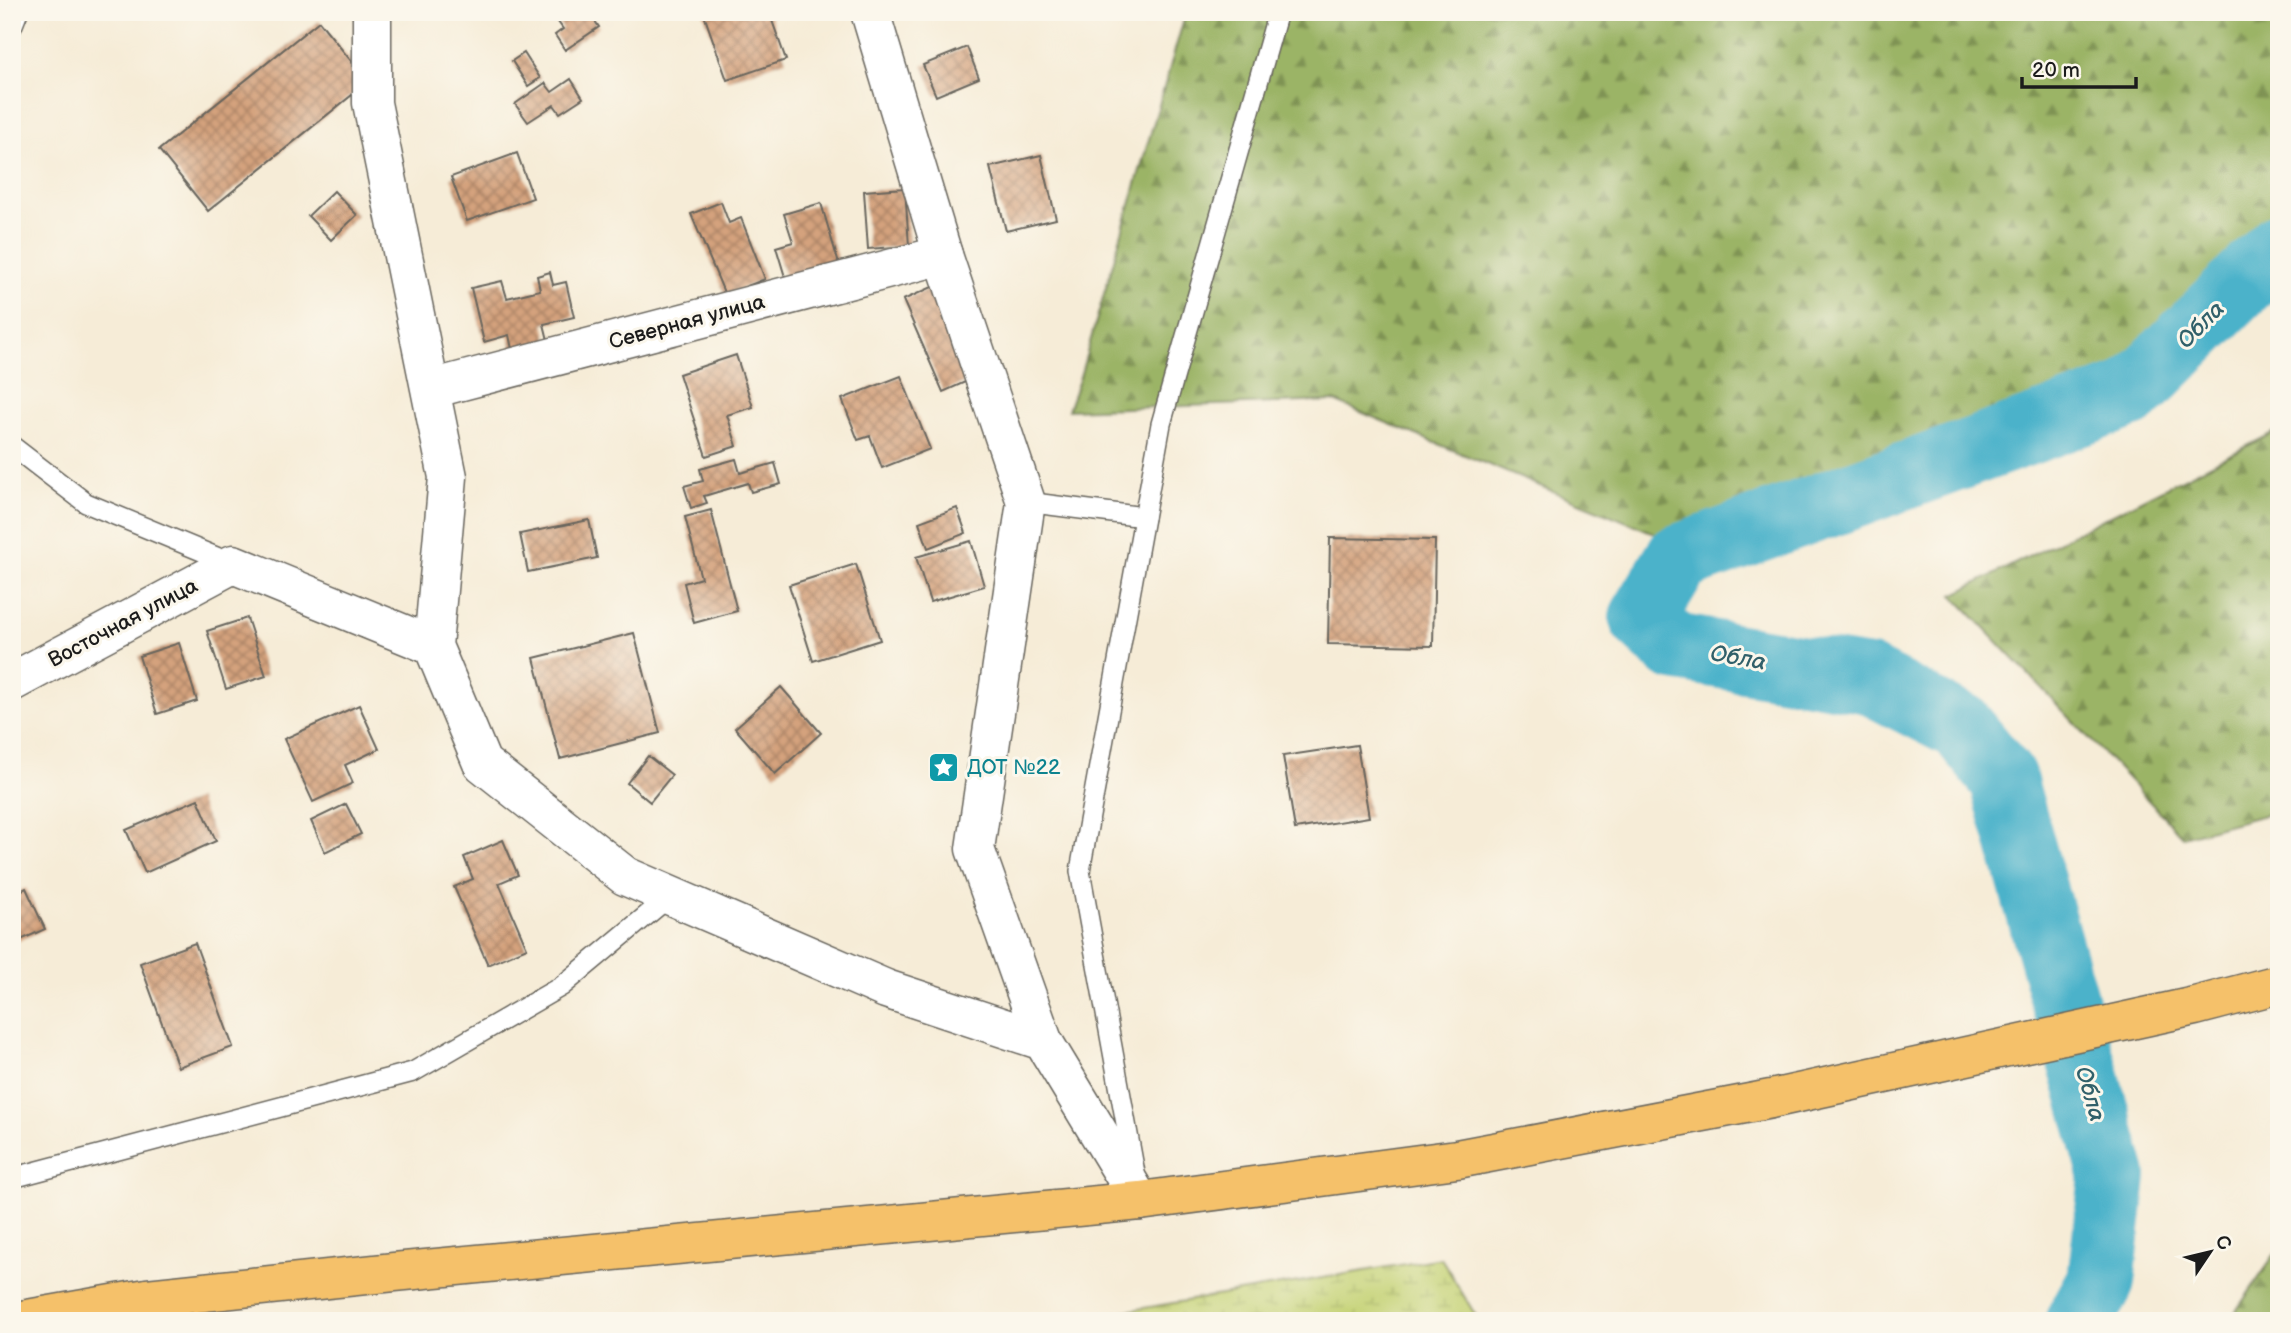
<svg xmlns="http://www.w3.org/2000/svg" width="2291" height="1333" viewBox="0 0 2291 1333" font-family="'Balsamiq Sans',sans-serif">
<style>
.forest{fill:url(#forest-firs);stroke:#5c6841;stroke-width:2}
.wetland{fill:url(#wetland-marsh);stroke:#707748;stroke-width:2}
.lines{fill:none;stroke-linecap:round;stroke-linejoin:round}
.river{stroke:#4bb2ca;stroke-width:68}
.building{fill:url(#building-cross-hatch)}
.lane-casing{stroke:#68655d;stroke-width:22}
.street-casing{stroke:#68655d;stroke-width:41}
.primary-casing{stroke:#68655d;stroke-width:41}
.lane{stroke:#fff;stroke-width:19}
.street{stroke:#fff;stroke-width:38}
.primary{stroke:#f5c16b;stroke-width:38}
.labels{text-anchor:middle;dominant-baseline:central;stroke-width:6;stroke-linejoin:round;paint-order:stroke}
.street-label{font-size:21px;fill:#1c1c1c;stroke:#fbf7ec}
.culture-label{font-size:21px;fill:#0d838f;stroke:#fbf7ec;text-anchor:start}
.water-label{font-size:23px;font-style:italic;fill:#31606a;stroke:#fbf7ec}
</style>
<defs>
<pattern id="forest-firs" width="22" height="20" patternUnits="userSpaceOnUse" patternTransform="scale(1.75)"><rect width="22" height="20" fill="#9bb466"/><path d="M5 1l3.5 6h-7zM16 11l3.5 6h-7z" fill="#7e9253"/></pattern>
<pattern id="wetland-marsh" width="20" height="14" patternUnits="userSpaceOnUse" patternTransform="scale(1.75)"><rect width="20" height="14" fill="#c4d274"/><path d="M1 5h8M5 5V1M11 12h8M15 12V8" fill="none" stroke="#a8b464"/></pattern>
<pattern id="building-cross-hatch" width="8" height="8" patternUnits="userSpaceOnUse" patternTransform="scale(1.75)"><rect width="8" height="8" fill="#d4a27d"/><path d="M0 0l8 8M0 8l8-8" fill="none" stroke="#ab8366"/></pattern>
</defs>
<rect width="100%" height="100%" fill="#fbf7ec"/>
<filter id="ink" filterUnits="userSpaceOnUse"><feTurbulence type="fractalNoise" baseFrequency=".0143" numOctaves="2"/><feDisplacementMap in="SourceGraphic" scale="14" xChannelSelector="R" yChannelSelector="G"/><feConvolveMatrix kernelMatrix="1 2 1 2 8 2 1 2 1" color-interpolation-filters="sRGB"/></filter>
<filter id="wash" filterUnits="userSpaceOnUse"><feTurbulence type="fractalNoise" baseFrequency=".00686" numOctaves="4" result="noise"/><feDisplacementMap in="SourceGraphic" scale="28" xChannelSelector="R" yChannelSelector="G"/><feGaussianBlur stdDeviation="1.57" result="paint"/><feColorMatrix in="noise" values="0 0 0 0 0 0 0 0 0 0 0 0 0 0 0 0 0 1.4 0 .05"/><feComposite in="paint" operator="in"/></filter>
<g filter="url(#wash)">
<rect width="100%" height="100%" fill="#f6ecd7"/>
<!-- forest -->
<g class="forest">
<path d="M1186 12H2279V223L2122 378 1673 541 1334 401 1068 410 1079 380Z"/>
<path d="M2279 430V811L2183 837 1953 595Z"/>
<path d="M2279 1249V1321H2229Z"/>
</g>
<!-- wetland -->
<path class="wetland" d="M1441 1258 1479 1321H1067Z"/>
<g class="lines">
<!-- river -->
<path class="river" d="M2079 1321 2101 1281 2113 1176 2003 779 1961 727 1869 680 1674 647 1643 618 1679 558 2131 394 2279 247"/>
</g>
<g id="blocks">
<!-- building -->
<g class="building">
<path d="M551 12H599L592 17 599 27 565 50 555 35 563 29Z"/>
<path d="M703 12H769L786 60 727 80Z"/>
<path d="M319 21 368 82 208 211 159 150Z"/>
<path d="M967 47 979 78 936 96 923 65Z"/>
<path d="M524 53 540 78 528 86 512 61Z"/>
<path d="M571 79 583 98 560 113 554 105 528 122 515 104 545 83 552 92Z"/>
<path d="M517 153 533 198 467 221 451 177Z"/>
<path d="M1041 155 1056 219 1006 231 990 167Z"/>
<path d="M905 188 909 246 868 249 864 191Z"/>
<path d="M334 191 357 215 331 240 308 216Z"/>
<path d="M721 202 729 223 741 218 765 279 725 295 691 214Z"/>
<path d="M821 203 841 271 788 287 776 247 793 242 784 214Z"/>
<path d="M550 272 553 285 566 282 574 317 544 324 548 340 512 349 509 335 484 342 471 288 502 281 507 298 540 290 537 276Z"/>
<path d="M941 283 981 375 943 392 903 300Z"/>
<path d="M736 355 753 407 727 415 737 446 706 456 679 374Z"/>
<path d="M901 376 930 449 882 468 870 436 858 440 842 399Z"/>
<path d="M736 459 740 473 775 463 781 484 751 492 748 483 704 496 707 503 691 508 684 486 703 481 700 469Z"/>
<path d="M957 508 966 533 928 548 919 522Z"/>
<path d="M711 510 737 611 694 623 684 583 701 578 685 517Z"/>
<path d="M589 520 597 558 528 572 520 534Z"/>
<path d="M1330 538 1435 540 1433 646 1328 644Z"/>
<path d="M971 541 984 586 930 602 916 557Z"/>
<path d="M856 564 880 640 813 661 789 585Z"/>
<path d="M247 618 266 676 226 689 207 631Z"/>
<path d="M634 633 660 733 560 759 534 658Z"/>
<path d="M179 643 197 701 157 714 139 656Z"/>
<path d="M781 687 821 733 775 774 735 728Z"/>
<path d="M359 705 379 749 345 765 353 783 313 802 284 739Z"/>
<path d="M1357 745 1369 817 1295 829 1283 756Z"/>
<path d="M648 756 672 775 650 802 627 783Z"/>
<path d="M198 799 216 841 145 873 126 830Z"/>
<path d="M346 804 361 834 325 852 311 821Z"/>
<path d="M503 840 518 875 499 883 527 948 488 965 454 887 473 879 464 857Z"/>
<path d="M26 888 45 929 12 944V895Z"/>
<path d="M195 943 233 1047 178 1067 140 963Z"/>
</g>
</g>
</g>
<g filter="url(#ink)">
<use href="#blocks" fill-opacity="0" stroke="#68655d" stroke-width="2"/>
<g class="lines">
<defs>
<g id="lane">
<path d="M12 27 18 12"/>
<path d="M12 446 86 503 233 564"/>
<path d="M1026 502 1144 517"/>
<path d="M1135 1173 1080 871 1161 424 1278 12"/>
<path d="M12 1178 413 1072 562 986 670 896"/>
</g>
<g id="street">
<path d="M372 12V103L448 477 433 646 482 763 625 876 886 989 1043 1041 1140 1201"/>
<path d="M870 12 943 255 1026 502 975 849 1043 1041"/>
<path d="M431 389 943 255"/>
<path d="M12 682 233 564 433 646"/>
</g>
<path id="primary" d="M16 1321 147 1298 394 1272 1140 1201 1457 1159 1771 1099 2195 1006 2279 984"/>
</defs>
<!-- lane casing -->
<use href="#lane" class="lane-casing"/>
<!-- street casing -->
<use href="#street" class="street-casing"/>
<!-- primary casing -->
<use href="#primary" class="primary-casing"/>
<!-- lane -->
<use href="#lane" class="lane"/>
<!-- street -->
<use href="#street" class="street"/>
<!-- primary -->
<use href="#primary" class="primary"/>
</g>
</g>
<!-- icons -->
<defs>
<symbol id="sight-square" viewBox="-11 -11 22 22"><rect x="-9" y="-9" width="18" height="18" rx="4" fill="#0f9aa8" stroke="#fbf7ec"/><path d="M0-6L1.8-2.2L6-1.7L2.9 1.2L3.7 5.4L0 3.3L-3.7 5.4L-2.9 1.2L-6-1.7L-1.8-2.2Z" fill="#fff"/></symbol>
</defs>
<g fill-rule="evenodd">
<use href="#sight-square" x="926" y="750" width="35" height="35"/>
</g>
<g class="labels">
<!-- street labels -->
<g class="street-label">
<text transform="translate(687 322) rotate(-15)">Северная улица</text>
<text transform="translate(123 623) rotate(-28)">Восточная улица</text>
</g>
<!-- culture labels -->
<g class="culture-label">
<text x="967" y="767">ДОТ №22</text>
</g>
<!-- water labels -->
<g class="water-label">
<text transform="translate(2201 325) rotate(-45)">Обла</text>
<text transform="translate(1738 658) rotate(10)">Обла</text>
<text transform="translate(2090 1094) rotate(74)">Обла</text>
</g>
</g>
<!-- margin -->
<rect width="2291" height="1333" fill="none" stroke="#fbf7ec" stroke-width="42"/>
<!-- north arrow -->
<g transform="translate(2210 1252) rotate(55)" stroke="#fbf7ec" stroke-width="5" paint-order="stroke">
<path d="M0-5L12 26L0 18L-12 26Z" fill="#1c1c1c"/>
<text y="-10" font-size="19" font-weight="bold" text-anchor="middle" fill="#1c1c1c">С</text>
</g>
<!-- scale -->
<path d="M2022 77v10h114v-10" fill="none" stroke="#1c1c1c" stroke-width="3.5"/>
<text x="2032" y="77" font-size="21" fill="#1c1c1c" stroke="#fbf7ec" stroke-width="5" paint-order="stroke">20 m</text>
</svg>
